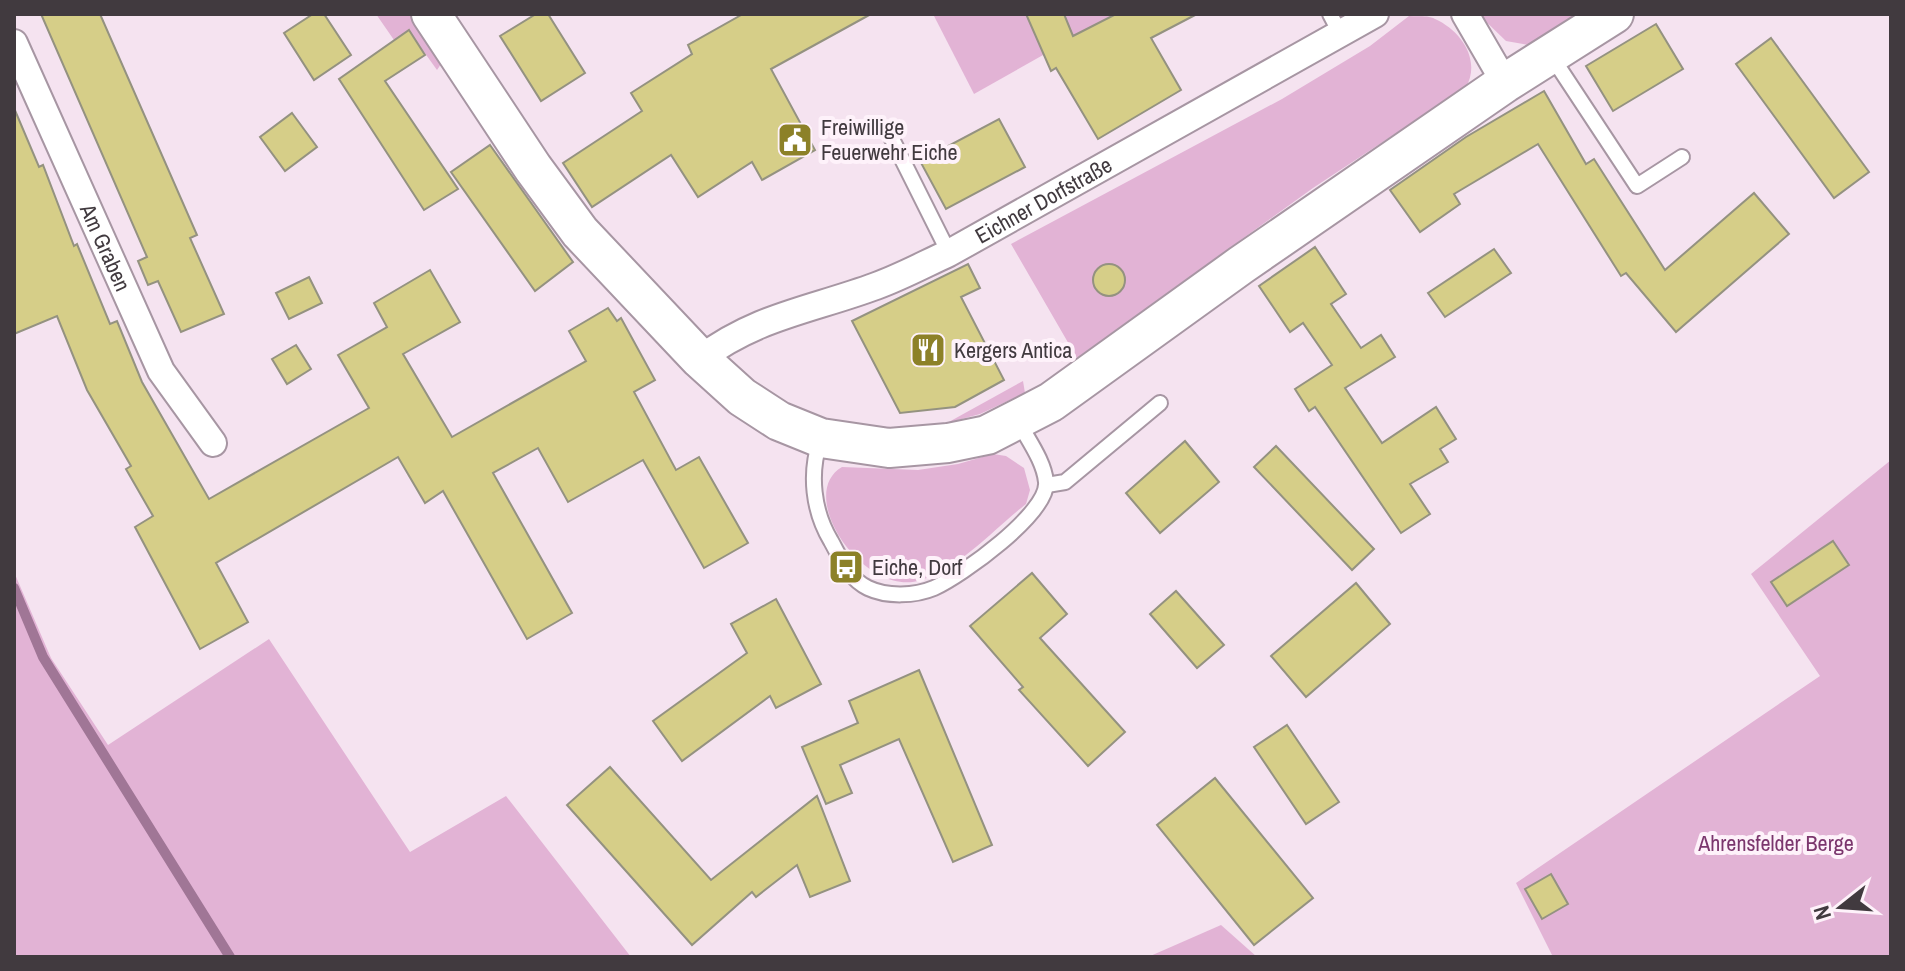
<svg xmlns="http://www.w3.org/2000/svg" width="1905" height="971" viewBox="0 0 1905 971" font-family="'Archivo Narrow',sans-serif">
<style>
.green{fill:#e2b3d5}
.lines{fill:none;stroke-linecap:round;stroke-linejoin:round}
.stream{stroke:#a07696;stroke-width:10}
.building{fill:#d6ce88;stroke:#949280;stroke-width:2}
.lane-casing{stroke:#a796a3;stroke-width:18}
.street-casing{stroke:#a796a3;stroke-width:30}
.secondary-casing{stroke:#a796a3;stroke-width:42}
.lane{stroke:#fff;stroke-width:14}
.street{stroke:#fff;stroke-width:26}
.secondary{stroke:#fff;stroke-width:38}
.labels{text-anchor:middle;dominant-baseline:central;stroke-width:8;stroke-linejoin:round;paint-order:stroke}
.poi-label{font-size:22px;fill:#413a3f;stroke:#fef2fa;text-anchor:start}
.street-label{font-size:22px;fill:#413a3f;stroke:#fef2fa}
.park-label{font-size:22px;fill:#7b366d;stroke:#fef2fa}
</style>
<rect width="100%" height="100%" fill="#f5e3f0"/>
<!-- green -->
<g class="green">
<path d="M376 14H413L443 61 437 70 409 31 394 40Z"/>
<path d="M933 14H1116L974 94Z"/>
<path d="M1478 14H1582L1529 45 1506 41Z"/>
<path d="M1409 16C1417 17 1428 15 1435 19 1462 31 1481 61 1466 87L1313 188 1077 358 1011 244 1282 99 1370 46Z"/>
<path d="M1023 381 1025 393 980 414 947 423Z"/>
<path d="M993 454 1006 456 1024 468 1030 490 1026 504C993 530 961 567 921 580 865 599 794 495 842 467L918 470 958 464Z"/>
<path d="M1891 460V957H1553L1516 883 1820 676 1751 574Z"/>
<path d="M14 572 51 658 108 745 269 639 410 852 506 796 631 957H14Z"/>
<path d="M1221 925 1257 957H1148Z"/>
</g>
<g class="lines">
<!-- stream -->
<path class="stream" d="M14 588 43 657 230 957"/>
</g>
<!-- building -->
<g class="building">
<path d="M41 14H100L197 235 190 238 224 314 181 332 158 281 148 285 138 261 147 257Z"/>
<path d="M313 14H324L351 55 314 80 284 33Z"/>
<path d="M536 14H548L585 73 541 101 500 36Z"/>
<path d="M743 14H871L771 69 815 150 762 180 752 162 698 197 671 155 592 207 563 163 642 111 631 93 692 54 688 45Z"/>
<path d="M1026 14H1064L1073 36 1116 14H1197L1151 38 1181 90 1098 139 1056 68 1051 71Z"/>
<path d="M1656 24 1683 69 1613 111 1586 66Z"/>
<path d="M409 30 425 55 385 81 458 189 424 210 339 79Z"/>
<path d="M1771 38 1869 172 1834 198 1736 64Z"/>
<path d="M1544 91 1586 164 1594 159 1665 270 1754 193 1789 234 1676 332 1626 273 1621 276 1538 144 1454 194 1460 204 1420 232 1390 190 1466 137Z"/>
<path d="M14 108 39 167 43 165 74 246 77 244 110 324 117 321 142 382 209 499 369 408 338 355 387 327 374 303 430 270 460 322 403 354 452 437 586 361 569 331 608 308 617 321 621 318 655 380 634 392 676 470 699 457 748 543 704 568 643 460 568 502 538 448 493 473 572 613 527 639 443 491 425 503 398 457 216 563 248 622 200 649 135 527 153 516 126 469 131 466 87 390 57 316 14 334Z"/>
<path d="M292 113 317 147 285 171 260 137Z"/>
<path d="M999 119 1025 167 946 209 920 161Z"/>
<path d="M490 145 573 262 535 291 451 172Z"/>
<path d="M1315 247 1346 294 1331 304 1361 348 1381 335 1395 357 1345 388 1382 443 1436 407 1456 439 1440 449 1448 462 1410 484 1430 514 1401 533 1315 407 1309 411 1295 389 1332 365 1303 323 1290 332 1259 286Z"/>
<path d="M1494 249 1511 273 1445 317 1428 293Z"/>
<path d="M968 264 980 288 961 297 1004 380 955 407 900 413 852 321Z"/>
<circle cx="1109" cy="280" r="16"/>
<path d="M309 277 322 303 289 319 276 293Z"/>
<path d="M296 345 311 369 287 384 272 359Z"/>
<path d="M1185 441 1219 482 1160 533 1126 493Z"/>
<path d="M1276 446 1374 549 1352 570 1254 467Z"/>
<path d="M1833 541 1849 565 1787 606 1771 582Z"/>
<path d="M1032 573 1067 614 1040 638 1125 732 1088 766 1019 690 1023 687 970 626Z"/>
<path d="M1356 583 1390 624 1306 697 1271 656Z"/>
<path d="M1176 591 1224 645 1197 668 1150 614Z"/>
<path d="M776 599 821 684 776 708 770 696 682 761 653 721 747 653 731 624Z"/>
<path d="M919 670 992 845 953 862 899 739 840 765 852 793 826 804 802 747 858 723 849 701Z"/>
<path d="M1287 725 1339 802 1306 824 1254 747Z"/>
<path d="M610 767 711 880 817 796 850 881 810 897 797 865 756 897 752 892 692 945 567 805Z"/>
<path d="M1215 778 1313 898 1254 945 1157 825Z"/>
<path d="M1551 874 1568 904 1542 919 1525 889Z"/>
</g>
<g class="lines">
<defs>
<g id="lane">
<path d="M1330 14 1340 33"/>
<path d="M1552 57 1637 186 1682 157"/>
<path d="M888 131 949 253"/>
<path d="M820 441C809 474 813 511 831 541 841 559 849 579 868 588 887 597 915 596 934 588 961 576 1049 513 1046 482 1044 461 1028 440 1018 421"/>
<path d="M1047 485 1065 482 1160 403"/>
</g>
<g id="street">
<path d="M1465 14 1505 83"/>
<path id="s1" d="M14 43 161 371 213 443"/>
<path id="s2" d="M700 359C757 316 811 310 876 286 901 277 925 264 949 253L1375 14"/>
</g>
<path id="secondary" d="M431 14 533 168 580 232 700 359 742 397 779 421 821 438 889 448 948 443 987 435 1051 402 1241 265 1505 83 1614 14"/>
</defs>
<!-- lane casing -->
<use href="#lane" class="lane-casing"/>
<!-- street casing -->
<use href="#street" class="street-casing"/>
<!-- secondary casing -->
<use href="#secondary" class="secondary-casing"/>
<!-- lane -->
<use href="#lane" class="lane"/>
<!-- street -->
<use href="#street" class="street"/>
<!-- secondary -->
<use href="#secondary" class="secondary"/>
</g>
<!-- icons -->
<defs>
<symbol id="civic-square" viewBox="-11 -11 22 22"><rect x="-9" y="-9" width="18" height="18" rx="4" fill="#8c8128" stroke="#fef2fa"/><path d="M-.6-6.5H3V-4.5H.6V-3L4-1V1h2V6H-6V1h2V-1L-.6-3ZM-1.2 2.5V6h2.4V2.5Z" fill="#fff"/></symbol>
<symbol id="restaurant-square" viewBox="-11 -11 22 22"><rect x="-9" y="-9" width="18" height="18" rx="4" fill="#8c8128" stroke="#fef2fa"/><path d="M-5-6h1v4h1v-4h1v4h1v-4h1v5L-1.5 .5V6h-2V.5L-5-1ZM5-6V6H3V1.5H1.5Q1.5-4 5-6Z" fill="#fff"/></symbol>
<symbol id="bus-square" viewBox="-11 -11 22 22"><rect x="-9" y="-9" width="18" height="18" rx="4" fill="#8c8128" stroke="#fef2fa"/><path d="M-5-6H5V4H4V6H2V4H-2V6H-4V4H-5ZM-3.5-4V0h7V-4ZM-3.5 1.2v1.5H-2V1.2ZM2 1.2v1.5H3.5V1.2Z" fill="#fff"/></symbol>
</defs>
<g fill-rule="evenodd">
<use href="#civic-square" x="775" y="120" width="40" height="40"/>
<use href="#restaurant-square" x="908" y="330" width="40" height="40"/>
<use href="#bus-square" x="826" y="547" width="40" height="40"/>
</g>
<g class="labels">
<!-- poi labels -->
<g class="poi-label">
<text x="821" y="127">Freiwillige<tspan x="821" dy="25">Feuerwehr Eiche</tspan></text>
<text x="954" y="350">Kergers Antica</text>
<text x="872" y="567">Eiche, Dorf</text>
</g>
<!-- street labels -->
<g class="street-label">
<text stroke="none"><textPath href="#s2" startOffset="380">Eichner Dorfstraße</textPath></text>
<text stroke="none"><textPath href="#s1" startOffset="224">Am Graben</textPath></text>
</g>
<!-- park labels -->
<g class="park-label">
<text x="1776" y="843">Ahrensfelder Berge</text>
</g>
</g>
<!-- border -->
<rect width="1905" height="971" fill="none" stroke="#413a3f" stroke-width="32"/>
<!-- north arrow -->
<g transform="translate(1841 907) rotate(253)" stroke="#fef2fa" stroke-width="6" paint-order="stroke">
<path d="M0-6L14 30L0 20L-14 30Z" fill="#413a3f"/>
<text y="-12" font-size="22" font-weight="bold" text-anchor="middle" fill="#413a3f">N</text>
</g>
</svg>
